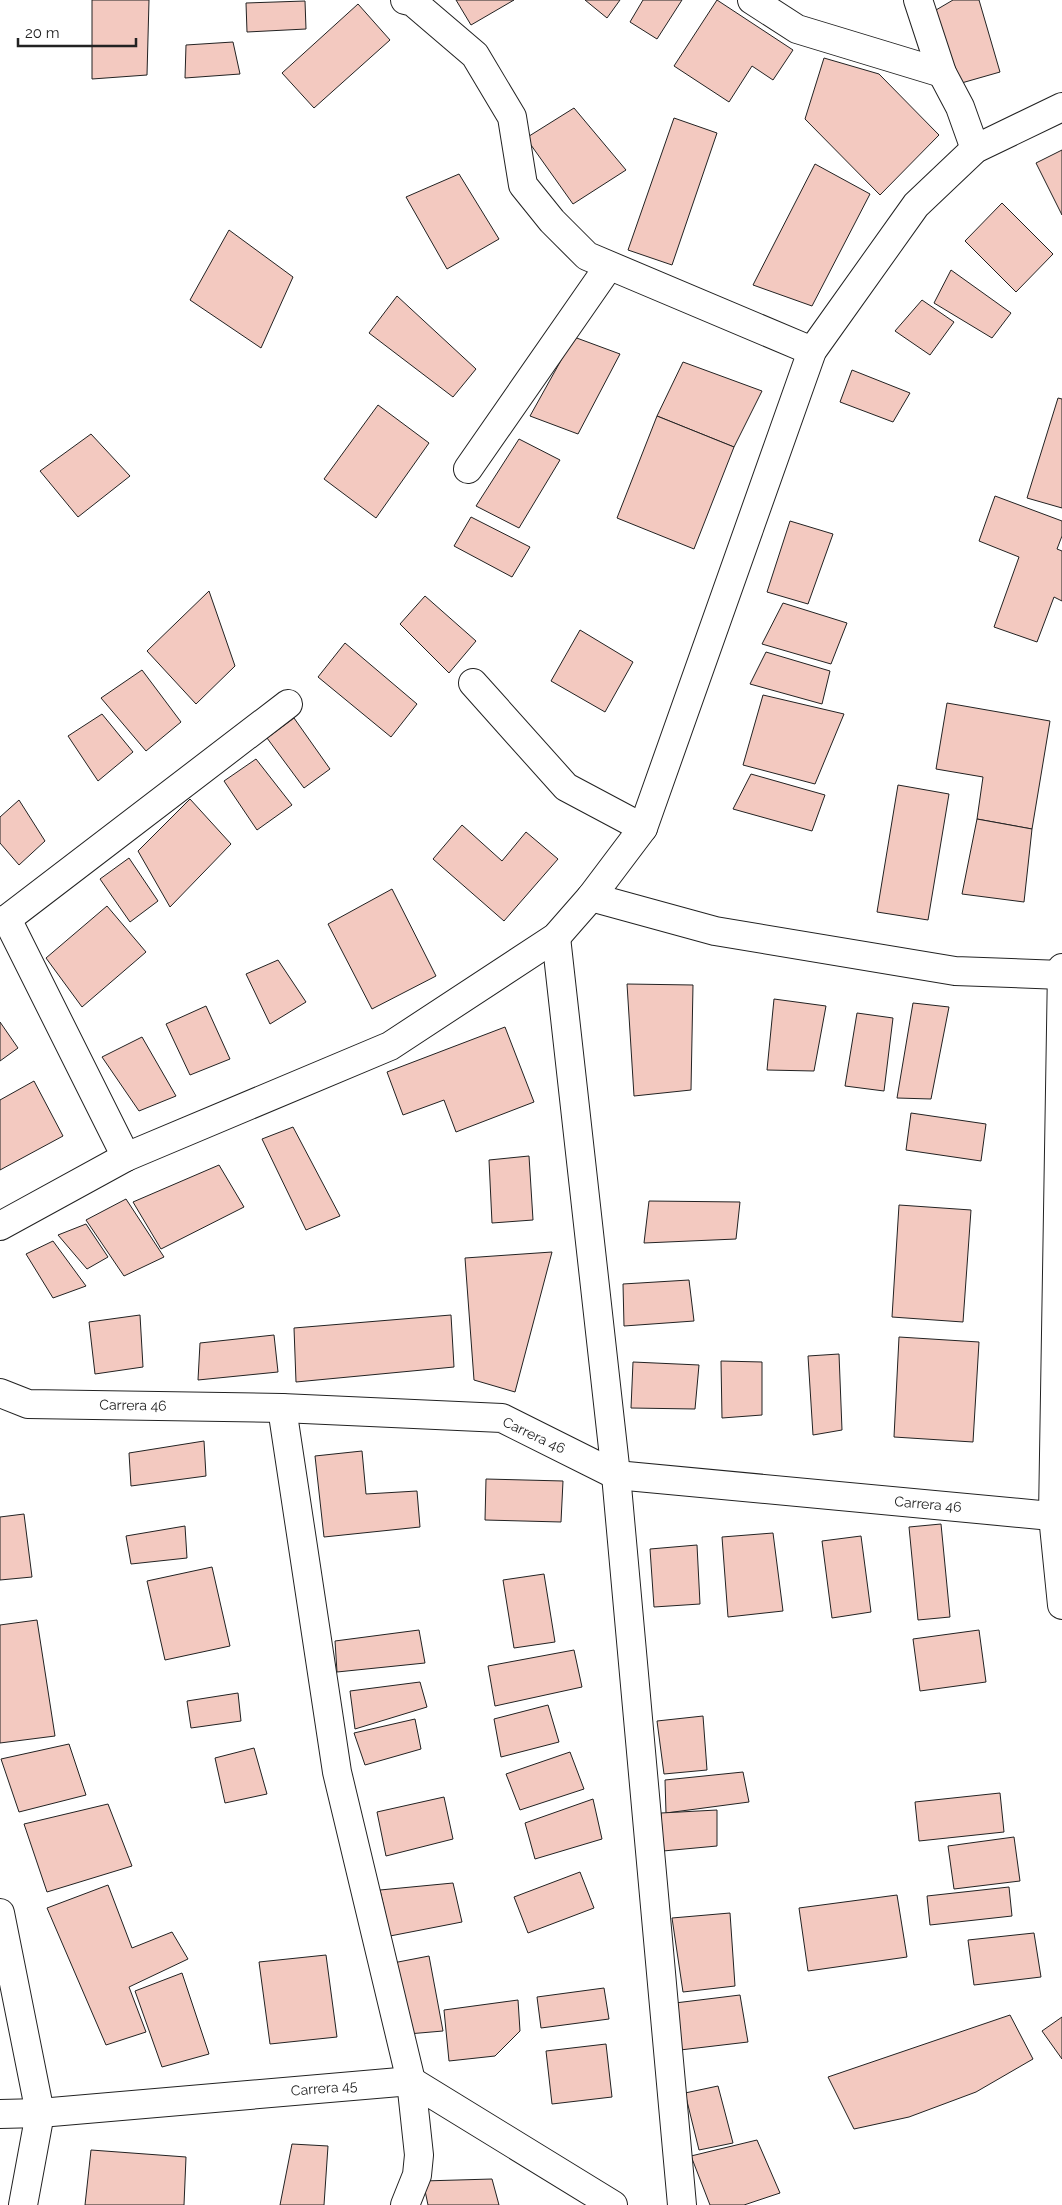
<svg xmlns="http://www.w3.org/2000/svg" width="1062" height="2205" viewBox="0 0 1062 2205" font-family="Raleway,sans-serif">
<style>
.building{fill:#f3c9c0;stroke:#222}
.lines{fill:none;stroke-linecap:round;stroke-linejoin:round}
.minor-casing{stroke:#222;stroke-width:30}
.minor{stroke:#fff;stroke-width:28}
.labels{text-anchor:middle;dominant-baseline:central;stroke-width:4;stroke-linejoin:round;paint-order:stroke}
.street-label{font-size:14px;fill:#222;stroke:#fff}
</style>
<rect width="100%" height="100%" fill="#fff"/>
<!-- building -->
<g class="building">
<path d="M92 0H149L147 75 92 79Z"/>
<path d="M456 0H514L471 25Z"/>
<path d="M585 0H620L607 18Z"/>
<path d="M643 0H682L657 39 630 22Z"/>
<path d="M717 0 793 50 773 80 752 66 729 102 674 66Z"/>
<path d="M953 0H979L1000 72 958 84 936 10Z"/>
<path d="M305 1 306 29 247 32 246 3Z"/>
<path d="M358 4 390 40 314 108 282 73Z"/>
<path d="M233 42 240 74 185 78 186 45Z"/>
<path d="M824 58 879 74 939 135 880 195 805 119Z"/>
<path d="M574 108 626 170 573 204 526 138Z"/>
<path d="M674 118 717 133 672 265 628 250Z"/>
<path d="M1062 150V215L1036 163Z"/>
<path d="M815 164 870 194 812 306 753 285Z"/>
<path d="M459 174 499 239 447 269 406 197Z"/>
<path d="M1002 203 1053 254 1016 292 965 241Z"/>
<path d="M229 230 293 277 261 348 190 300Z"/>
<path d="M951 270 1011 313 992 338 934 303Z"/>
<path d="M397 296 476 369 453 397 369 333Z"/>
<path d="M922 300 954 322 930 355 895 331Z"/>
<path d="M574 337 620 354 578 434 530 416Z"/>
<path d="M683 362 762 391 734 447 657 416Z"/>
<path d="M852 370 910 393 893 422 840 402Z"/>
<path d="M1058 398 1062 399V508L1027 498Z"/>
<path d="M378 405 429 443 376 518 324 479Z"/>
<path d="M657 416 734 447 694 549 617 518Z"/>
<path d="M91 434 130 476 78 517 40 471Z"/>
<path d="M519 439 560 460 519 528 476 506Z"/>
<path d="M995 496 1062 521V536L1057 549 1062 551V601L1054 597 1037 642 994 627 1019 557 979 541Z"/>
<path d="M471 517 530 547 512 577 454 546Z"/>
<path d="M790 521 833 534 808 604 767 592Z"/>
<path d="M209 591 235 666 196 704 147 651Z"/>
<path d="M425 596 476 641 449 673 400 624Z"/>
<path d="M783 603 847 623 831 664 762 644Z"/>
<path d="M580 630 633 662 605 712 551 681Z"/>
<path d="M345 643 417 704 391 737 318 677Z"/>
<path d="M766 652 830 671 822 704 750 684Z"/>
<path d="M142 670 181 722 146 751 101 698Z"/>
<path d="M763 695 844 714 815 784 743 765Z"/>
<path d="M947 703 1050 721 1032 829 977 819 983 777 936 769Z"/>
<path d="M102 714 133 752 98 781 68 736Z"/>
<path d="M294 718 330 769 304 788 267 738Z"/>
<path d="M256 759 292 805 257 830 224 781Z"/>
<path d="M751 774 825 795 812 831 733 809Z"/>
<path d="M898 785 949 794 928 920 877 912Z"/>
<path d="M190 799 231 844 170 907 138 851Z"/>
<path d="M19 800 45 841 19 865 0 843V817Z"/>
<path d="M977 819 1032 829 1024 902 962 894Z"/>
<path d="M462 825 502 861 526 832 558 859 504 921 433 859Z"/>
<path d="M129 858 158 901 130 922 100 879Z"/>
<path d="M392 889 436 976 372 1009 328 924Z"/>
<path d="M107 906 146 952 82 1007 46 958Z"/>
<path d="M278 960 306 1002 270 1024 246 974Z"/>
<path d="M627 984 693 985 691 1090 634 1096Z"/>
<path d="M774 999 826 1006 814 1071 767 1070Z"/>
<path d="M913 1003 949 1007 931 1099 897 1098Z"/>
<path d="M206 1006 230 1059 190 1075 166 1024Z"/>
<path d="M857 1013 893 1018 884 1091 845 1086Z"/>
<path d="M0 1022 18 1048 0 1061Z"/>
<path d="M505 1027 534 1102 456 1132 444 1100 403 1115 387 1072Z"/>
<path d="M142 1037 176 1096 139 1111 102 1057Z"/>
<path d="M34 1081 63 1136 0 1170V1100Z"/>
<path d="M911 1113 986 1124 981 1161 906 1150Z"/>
<path d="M293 1127 340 1216 306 1230 262 1139Z"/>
<path d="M529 1156 533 1220 492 1223 489 1160Z"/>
<path d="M219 1165 244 1207 161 1249 133 1202Z"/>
<path d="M126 1199 164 1257 124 1276 86 1220Z"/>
<path d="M649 1201 740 1202 736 1239 644 1243Z"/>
<path d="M899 1205 971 1210 963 1322 892 1317Z"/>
<path d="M86 1224 108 1257 87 1269 58 1235Z"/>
<path d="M53 1241 86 1286 53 1298 26 1254Z"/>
<path d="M552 1252 515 1392 474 1380 465 1258Z"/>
<path d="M689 1280 694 1321 624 1326 623 1284Z"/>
<path d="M140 1315 143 1367 95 1374 89 1322Z"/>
<path d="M451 1315 454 1367 296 1382 294 1328Z"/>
<path d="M274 1335 278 1372 198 1380 200 1343Z"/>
<path d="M899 1337 979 1342 973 1442 894 1437Z"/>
<path d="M839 1354 842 1430 813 1435 808 1356Z"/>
<path d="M721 1361 762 1362V1415L722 1418Z"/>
<path d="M633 1362 699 1365 695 1409 631 1408Z"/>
<path d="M204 1441 206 1476 131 1486 129 1453Z"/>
<path d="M362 1451 366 1494 417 1491 420 1527 324 1537 315 1456Z"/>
<path d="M486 1479 563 1481 561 1522 485 1520Z"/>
<path d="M24 1514 32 1577 0 1580V1517Z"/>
<path d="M941 1524 950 1617 918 1620 909 1527Z"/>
<path d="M185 1526 187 1558 131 1564 126 1536Z"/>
<path d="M773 1533 783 1611 728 1617 722 1537Z"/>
<path d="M861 1536 871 1612 832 1618 822 1541Z"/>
<path d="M697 1545 700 1604 654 1607 650 1549Z"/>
<path d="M212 1567 230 1646 165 1660 147 1581Z"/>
<path d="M544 1574 555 1642 514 1648 503 1580Z"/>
<path d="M37 1620 55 1736 0 1743V1625Z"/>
<path d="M419 1630 425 1663 337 1672 335 1641Z"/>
<path d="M979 1630 986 1682 920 1691 913 1639Z"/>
<path d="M574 1650 582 1687 495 1706 488 1666Z"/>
<path d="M420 1682 427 1707 355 1729 350 1691Z"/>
<path d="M238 1693 241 1721 191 1728 187 1701Z"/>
<path d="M548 1705 559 1742 501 1757 494 1719Z"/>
<path d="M703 1716 707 1770 664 1774 657 1721Z"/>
<path d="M415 1719 421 1749 365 1765 354 1733Z"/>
<path d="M69 1744 86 1795 19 1812 1 1759Z"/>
<path d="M254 1748 267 1794 225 1803 215 1758Z"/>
<path d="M570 1752 584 1789 520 1810 506 1774Z"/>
<path d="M743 1772 749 1802 666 1813 665 1780Z"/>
<path d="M1000 1793 1004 1832 919 1841 915 1802Z"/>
<path d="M444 1797 453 1839 386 1856 377 1812Z"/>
<path d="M593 1799 602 1839 535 1859 525 1823Z"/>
<path d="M108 1804 132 1866 47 1892 24 1824Z"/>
<path d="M717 1810V1846L663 1851 661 1813Z"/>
<path d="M1014 1837 1020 1881 954 1889 948 1846Z"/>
<path d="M580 1872 594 1908 528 1933 514 1897Z"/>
<path d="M453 1883 462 1922 390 1936 380 1890Z"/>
<path d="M108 1885 132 1948 172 1932 188 1959 129 1987 146 2032 106 2045 47 1908Z"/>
<path d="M1009 1887 1012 1916 930 1925 927 1896Z"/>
<path d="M897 1895 907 1957 808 1971 799 1908Z"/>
<path d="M730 1913 735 1986 683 1992 672 1918Z"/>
<path d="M1034 1933 1041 1977 974 1985 968 1940Z"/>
<path d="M326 1955 337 2037 270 2044 259 1962Z"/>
<path d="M429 1956 443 2031 408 2034 393 1963Z"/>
<path d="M182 1973 209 2054 162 2067 135 1991Z"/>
<path d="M604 1988 609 2019 541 2028 537 1997Z"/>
<path d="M740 1995 748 2042 680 2050 675 2003Z"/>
<path d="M518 2000 520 2031 495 2056 449 2061 444 2010Z"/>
<path d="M1010 2015 1033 2059 976 2092 909 2117 854 2129 828 2077Z"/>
<path d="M1062 2017V2059L1042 2031Z"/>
<path d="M606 2044 612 2097 552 2104 546 2051Z"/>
<path d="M718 2086 733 2143 699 2150 685 2093Z"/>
<path d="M757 2140 780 2193 744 2205H710L691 2156Z"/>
<path d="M292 2144 328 2146 324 2205H280Z"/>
<path d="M91 2150 186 2157 184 2205H85Z"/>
<path d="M492 2179 499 2205H428L423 2181Z"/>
</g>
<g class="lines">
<defs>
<g id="minor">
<path d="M405 0 413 2 475 55 512 117 523 185 552 221 587 256 812 351"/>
<path d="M752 0 797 29 942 73"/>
<path d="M918 0 942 73 960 107 975 149"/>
<path d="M468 469 609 266"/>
<path d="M473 683 566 787 643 828"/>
<path d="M591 897 715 931 955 971 1062 975"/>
<path d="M7 919 126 1157"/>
<path d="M0 921 7 919 288 704"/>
<path d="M556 937 616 1475 682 2205"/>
<path d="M1062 968 1053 1516 1062 1605"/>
<path d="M0 1226 126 1157 390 1046 556 937 591 897 643 828 812 351 916 205 975 149 1062 107"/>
<path d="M0 1393 28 1404 282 1408 502 1418 616 1475 1062 1517"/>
<path d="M282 1408 337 1772 411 2081 419 2155 417 2175 405 2205"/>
<path d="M0 1913 40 2113 23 2205"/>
<path d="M0 2114 40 2113 411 2081 613 2205"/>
</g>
</defs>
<!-- minor casing -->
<use href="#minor" class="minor-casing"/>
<!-- minor -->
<use href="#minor" class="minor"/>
</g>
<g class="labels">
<!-- street labels -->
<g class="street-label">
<text transform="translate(133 1405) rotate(1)">Carrera 46</text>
<text transform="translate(534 1435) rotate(25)">Carrera 46</text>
<text transform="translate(928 1504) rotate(5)">Carrera 46</text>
<text transform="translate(324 2088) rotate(-5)">Carrera 45</text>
</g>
</g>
<!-- scale -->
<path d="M18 38v8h118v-8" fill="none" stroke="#222222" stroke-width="2.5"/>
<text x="25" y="38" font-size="15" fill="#222222" stroke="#ffffff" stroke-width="4" paint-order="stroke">20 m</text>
</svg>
